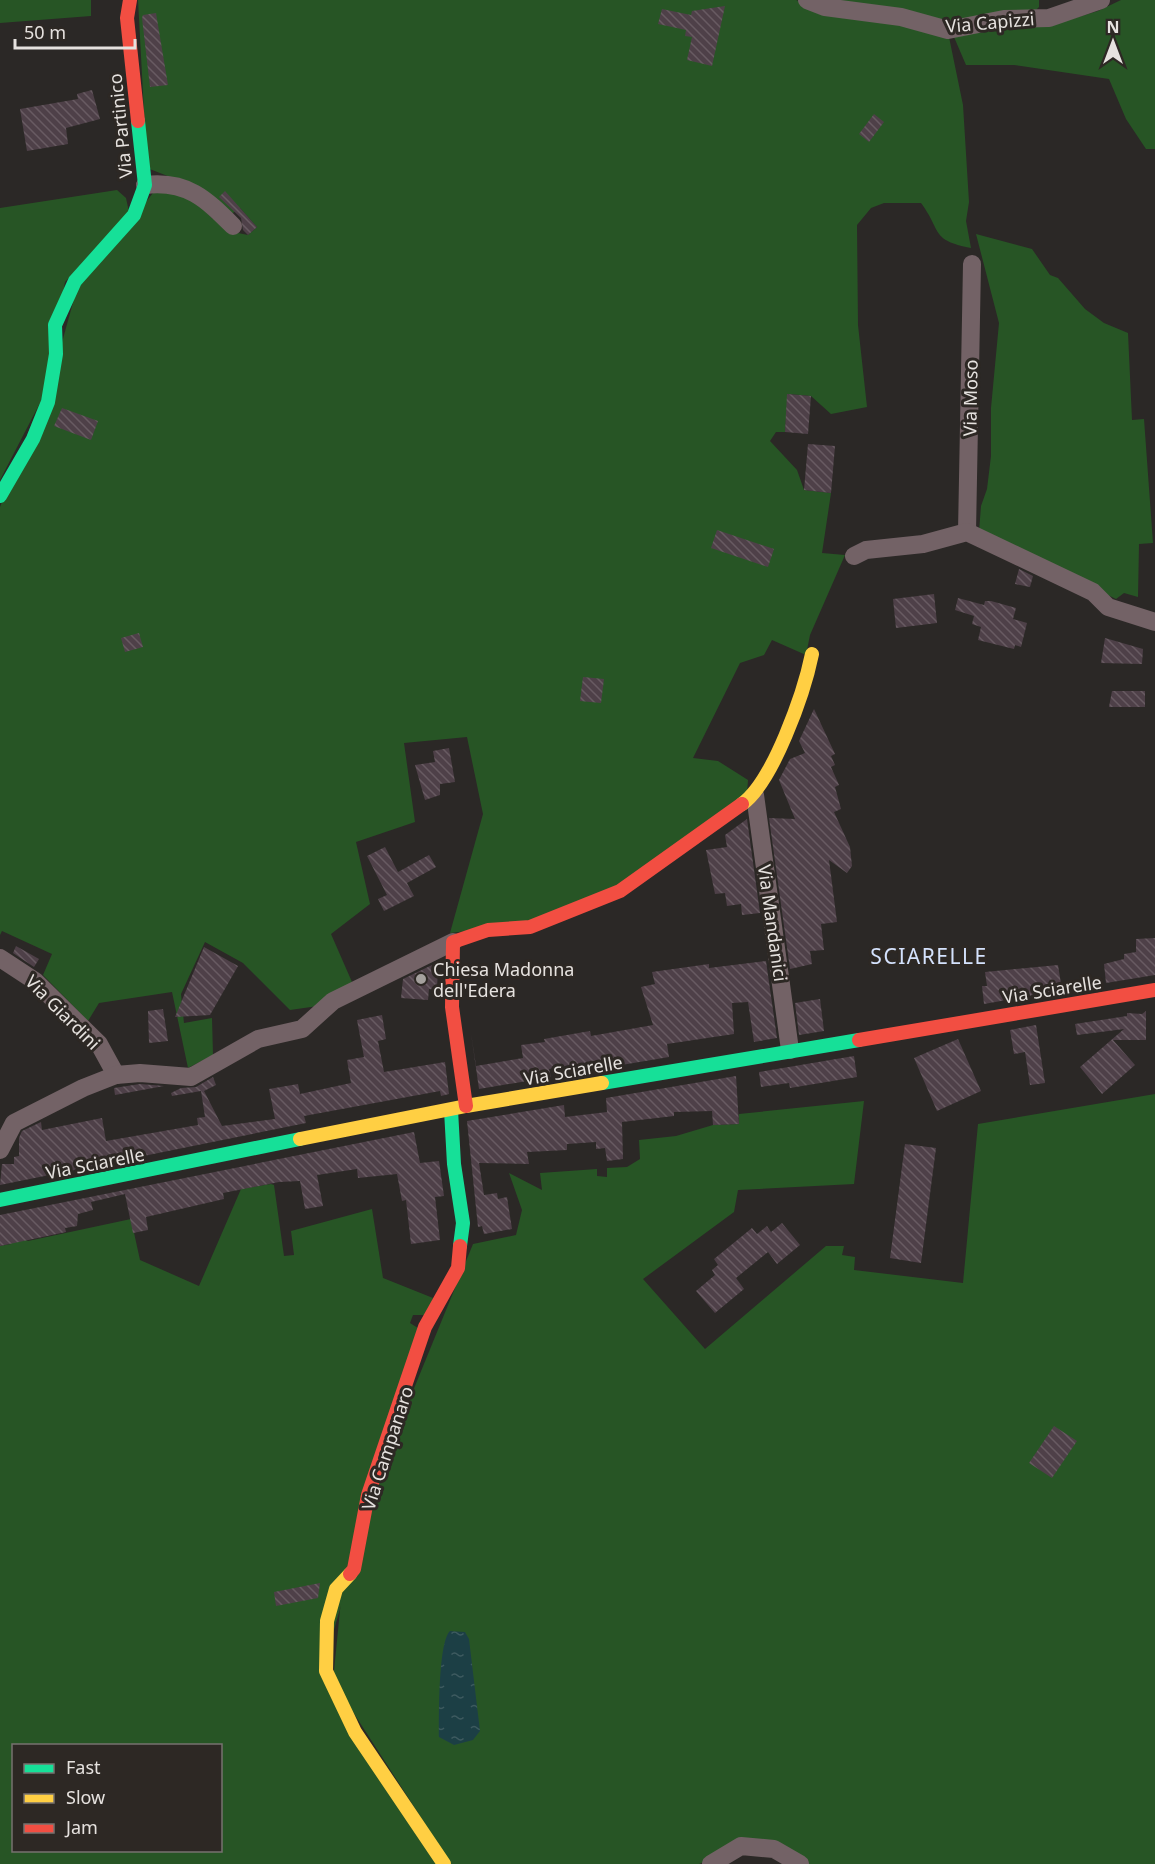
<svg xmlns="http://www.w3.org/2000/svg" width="1155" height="1864" viewBox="0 0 1155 1864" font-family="'Noto Sans',sans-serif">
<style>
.grass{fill:#275525;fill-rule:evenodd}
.water{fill:url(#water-ripples)}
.building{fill:url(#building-back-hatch)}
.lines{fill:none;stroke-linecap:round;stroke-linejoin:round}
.street{stroke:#736266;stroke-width:18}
.fast{stroke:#16e098;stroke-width:14}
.slow{stroke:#ffcf43;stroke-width:14}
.jam{stroke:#f24e42;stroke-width:14}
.poi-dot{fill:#a5a19e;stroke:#2d2824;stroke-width:2}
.labels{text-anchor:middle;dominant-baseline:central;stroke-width:6;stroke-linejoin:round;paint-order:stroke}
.street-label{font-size:18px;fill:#e6e2df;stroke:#2d2824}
.poi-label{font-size:18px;fill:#e6e2df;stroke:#2d2824;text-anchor:start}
.quarter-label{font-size:21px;letter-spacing:1.5px;fill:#d4e2fd;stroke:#2d2824}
</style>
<defs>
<pattern id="water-ripples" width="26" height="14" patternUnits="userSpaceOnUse" patternTransform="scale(1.5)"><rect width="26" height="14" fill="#1c3f45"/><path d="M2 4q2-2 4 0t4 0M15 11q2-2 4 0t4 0" fill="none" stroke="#3d5a5f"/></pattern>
<pattern id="building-back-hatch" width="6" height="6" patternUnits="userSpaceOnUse" patternTransform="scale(1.5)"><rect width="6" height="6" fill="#4e4048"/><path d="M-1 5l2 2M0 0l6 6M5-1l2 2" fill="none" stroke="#685b62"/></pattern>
</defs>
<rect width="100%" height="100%" fill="#2b2826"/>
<!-- grass -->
<g class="grass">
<path d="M0 0H91V16L0 23Z"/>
<path d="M138 0H796L817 8 877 18 949 37 963 105 969 202 966 221 971 248C930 240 942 231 921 203H884L871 208 857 225 858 325 867 407 831 414 811 396 788 394 785 432H776L770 441 797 470 804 490 831 493 822 553 845 555 810 635 806 655 772 640 764 655 740 663 693 758 718 761 748 780 747 794 619 887 529 924 450 933 483 814 467 737 404 743 415 822 356 842 370 904 331 934 352 982 318 1006 290 1010 243 963 205 942 181 994 184 1023 212 1018 213 1055 188 1068 172 992 99 1003 88 1021 43 975 52 954 2 931 0 935V507L61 346 77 288 153 193C177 190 197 201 213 219H221L233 232 248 235 257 227 240 208 230 215 204 190 147 168Z"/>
<path d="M820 0H1039V7L1031 15 949 24Z"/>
<path d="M1121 0H1155V149H1146L1126 119 1109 79 1014 65H966L954 37 1004 24 1052 25 1098 11Z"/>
<path d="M117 190 126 198 129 212 65 282 42 399 0 480V208Z"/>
<path d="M976 234 1032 249 1050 275 1058 278 1085 309 1104 323 1128 333 1132 420 1144 419 1153 543 1139 544 1138 597 1124 593 1116 599 979 532 981 506 987 489 991 456V408L999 323Z"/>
<path d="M1155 1094V1864H807L780 1845 719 1856 699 1864H451L333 1681 342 1590 388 1452 473 1244 516 1235 522 1210 509 1173 542 1190 540 1173 597 1169V1176L607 1177V1168L627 1167 640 1159 639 1140 676 1136 713 1125 739 1124V1114L864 1101 854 1184 738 1190 734 1212 643 1279 705 1349 826 1246H844L842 1255 855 1257 854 1270 963 1283 978 1124Z"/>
<path d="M271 1184 274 1185 284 1256 294 1255 291 1231 372 1209 383 1278 433 1298 427 1315H413L410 1323 421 1330 322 1671 439 1864H0V1246L11 1244 9 1232 28 1241 131 1219 140 1260 199 1286 241 1189ZM14 1746H220V1850H14Z"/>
</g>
<!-- water -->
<path class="water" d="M450 1631 465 1632 469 1639 480 1731 473 1740 454 1745 439 1737C439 1718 438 1642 450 1631Z"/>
<!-- building -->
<g class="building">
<path d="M725 6 712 66 687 60 692 37 685 36 686 30 658 24 662 9 691 15 692 11Z"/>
<path d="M156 13 168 85 150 87 142 18 143 15Z"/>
<path d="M92 90 100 119 66 128 68 144 27 151 20 109 78 99 77 94Z"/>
<path d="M874 114 884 122 869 142 859 134Z"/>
<path d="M225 191 257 227 248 235 243 230 241 218 219 197Z"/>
<path d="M787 394 811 396 808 434 785 432Z"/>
<path d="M62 408 98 421 91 440 54 426Z"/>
<path d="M808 444 835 446 831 493 804 490Z"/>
<path d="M717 530 774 549 768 567 711 548Z"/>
<path d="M1019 569 1033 576 1030 587 1015 584Z"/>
<path d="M934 594 937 623 896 628 893 599Z"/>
<path d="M958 598 984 605 985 601H991L1016 608 1013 619 1027 623 1021 647 1015 645 1014 649 978 640 981 627 972 624 974 616 955 610Z"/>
<path d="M139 633 143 647 125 652 121 638Z"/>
<path d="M1105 638 1143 649 1142 664 1101 663Z"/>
<path d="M583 677 604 679 601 703 580 701Z"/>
<path d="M1112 691H1145V707H1109Z"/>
<path d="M814 709 835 754 831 756 835 765 831 767 839 785 835 787 841 809 834 812 850 847 852 866 847 873 829 860 837 922 821 924 824 950 810 951 812 964 790 969 769 818 795 819 779 780 790 759 805 753 799 741Z"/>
<path d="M449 748 455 782 440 784V795L425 800 415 765 435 762 433 751Z"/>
<path d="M747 819 760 913 742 915 741 904 727 906 725 893 715 894 706 850 727 847 725 835Z"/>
<path d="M385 847 398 872 429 855 436 867 407 883 414 896 384 911 378 899 387 895 367 856Z"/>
<path d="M1155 938V975L1106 983 1104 964 1124 959V954L1136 952V939Z"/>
<path d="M16 946 39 959 34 967 13 953Z"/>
<path d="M204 947 238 966 210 1015 175 1017Z"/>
<path d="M766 961 777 1038 754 1042 748 1002 732 1003 734 1034 667 1044 669 1057 574 1073 572 1065 549 1069 551 1077 479 1089 471 1033 476 1066 523 1058 521 1045 545 1042 544 1039 590 1031 591 1036 653 1025 641 987 655 984 652 972 709 964V968Z"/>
<path d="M432 965H438L437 990 429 989 428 1000 401 998 403 979Z"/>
<path d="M1058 965 1062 990 984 1004 982 986H987L985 972Z"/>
<path d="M820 999 824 1031 799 1035 795 1003Z"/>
<path d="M163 1009 168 1041 149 1043 148 1011Z"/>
<path d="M1146 1011V1040H1113L1135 1065 1102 1094 1080 1067 1124 1029 1077 1035 1075 1024 1127 1016V1013L1142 1014Z"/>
<path d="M382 1015 386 1039 378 1041 384 1072 445 1062 449 1094 441 1096 440 1091 304 1116 306 1123 0 1185 2 1164H14V1157L19 1156V1138L22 1131 41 1122 42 1130 102 1118 106 1141 198 1125 197 1118 205 1117 201 1091 172 1096 171 1093 181 1088 196 1087 213 1077 216 1085 204 1091 222 1126 275 1119 269 1089 298 1084 300 1094 351 1083 347 1060 364 1057 357 1020Z"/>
<path d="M1036 1025 1045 1083 1030 1085 1025 1052 1014 1054 1010 1030Z"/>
<path d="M958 1039 981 1091 937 1111 914 1058Z"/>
<path d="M854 1056 857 1077 790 1088 789 1083 761 1087 759 1072Z"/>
<path d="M736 1076 739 1124 713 1125 712 1111 674 1112V1116L622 1122 623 1159 607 1161 605 1148 596 1149V1142L567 1144V1150L527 1152 529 1164 479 1163 484 1195 497 1193 498 1199 507 1197 512 1229 484 1234 482 1226 478 1227 467 1121 564 1105 565 1117 607 1112 606 1098Z"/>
<path d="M140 1084 164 1086 115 1095 114 1088Z"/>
<path d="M414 1132 420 1163 439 1161 444 1196 435 1197 440 1240 411 1244 406 1200 402 1201 397 1174 358 1178 357 1169 317 1175 323 1206 305 1209 300 1181 279 1182 223 1193 224 1199 146 1217 148 1230 133 1233 125 1194 91 1202 93 1210 78 1214 77 1226 65 1228 66 1232 0 1246V1215Z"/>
<path d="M905 1144 936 1148 921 1263 890 1258Z"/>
<path d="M782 1223 800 1245 777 1264 768 1252 736 1278 744 1289 715 1313 696 1291 715 1275 712 1270 718 1265 714 1259 752 1228 757 1234 767 1226 771 1232Z"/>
<path d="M1054 1426 1077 1441 1052 1478 1029 1463Z"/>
<path d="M320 1583 318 1598 276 1606 274 1592Z"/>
</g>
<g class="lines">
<!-- street -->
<g class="street">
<path d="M807 0 825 7 901 17 948 30 1004 19 1049 18 1101 0"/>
<path d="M145 185C187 180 206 199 233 226"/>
<path d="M967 532 972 264"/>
<path d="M854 556 866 550 923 544 967 532 1093 592 1108 607 1155 622"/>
<path d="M755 795 790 1050"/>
<path d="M0 958 35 981 99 1044 116 1075"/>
<path d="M0 1150 14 1123 83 1088 116 1075 140 1073 191 1077 258 1039 302 1029 333 1001 453 942"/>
<path d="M711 1864 741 1846 774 1849 800 1864"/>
</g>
<!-- fast -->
<g class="fast">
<path d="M0 496 33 439 48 402 56 354 55 325 75 281 134 215 145 185 138 121"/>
<path d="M602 1083 859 1040"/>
<path d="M451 1110 454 1164 463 1223 460 1246"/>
<path d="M0 1200 300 1139"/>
</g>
<!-- slow -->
<g class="slow">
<path d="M742 804C773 782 804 693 812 654"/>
<path d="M300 1139 466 1106 602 1083"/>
<path d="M350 1574 336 1589 327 1621 326 1671 355 1732 444 1864"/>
</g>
<!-- jam -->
<g class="jam">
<path d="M130 0 127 18 138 121"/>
<path d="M859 1040 1155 990"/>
<path d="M466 1106 452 1007 453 942 488 930 530 927 620 891 742 804"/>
<path d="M350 1574 354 1569 368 1495 425 1327 458 1268 460 1246"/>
</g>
</g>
<!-- markers -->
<circle class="poi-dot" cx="421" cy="979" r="6"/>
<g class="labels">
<!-- street labels -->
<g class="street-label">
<text transform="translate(990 22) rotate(-5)">Via Capizzi</text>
<text transform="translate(120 126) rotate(-96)">Via Partinico</text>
<text transform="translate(970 398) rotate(-89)">Via Moso</text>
<text transform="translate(773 923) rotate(82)">Via Mandanici</text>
<text transform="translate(1052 989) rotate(-9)">Via Sciarelle</text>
<text transform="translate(63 1012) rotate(45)">Via Giardini</text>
<text transform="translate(573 1070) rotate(-10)">Via Sciarelle</text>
<text transform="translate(95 1163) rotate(-11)">Via Sciarelle</text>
<text transform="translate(387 1448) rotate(-72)">Via Campanaro</text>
</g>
<!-- poi labels -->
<g class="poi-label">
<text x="433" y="969">Chiesa Madonna<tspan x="433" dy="21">dell'Edera</tspan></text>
</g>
<!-- quarter labels -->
<g class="quarter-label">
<text x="929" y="956">SCIARELLE</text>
</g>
</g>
<!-- legend -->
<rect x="12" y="1744" width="210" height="108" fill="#2d2824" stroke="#77726f" stroke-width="1.5"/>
<rect x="24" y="1764" width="30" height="9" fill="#16e098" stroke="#77726f" stroke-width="1.5"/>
<text x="66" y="1774" font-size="18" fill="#e6e2df">Fast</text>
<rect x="24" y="1794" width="30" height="9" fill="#ffcf43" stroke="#77726f" stroke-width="1.5"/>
<text x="66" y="1804" font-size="18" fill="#e6e2df">Slow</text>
<rect x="24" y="1824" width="30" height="9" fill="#f24e42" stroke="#77726f" stroke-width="1.5"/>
<text x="66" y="1834" font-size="18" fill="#e6e2df">Jam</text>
<!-- north arrow -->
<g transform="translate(1113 42)" stroke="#2d2824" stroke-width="4.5" paint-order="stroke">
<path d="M0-4.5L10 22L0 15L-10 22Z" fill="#e6e2df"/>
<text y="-9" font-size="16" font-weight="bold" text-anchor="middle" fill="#e6e2df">N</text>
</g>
<!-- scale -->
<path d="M15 39v9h120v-9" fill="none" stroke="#e6e2df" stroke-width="3"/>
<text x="24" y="39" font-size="18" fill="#e6e2df" stroke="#2d2824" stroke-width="4.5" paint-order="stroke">50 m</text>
</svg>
